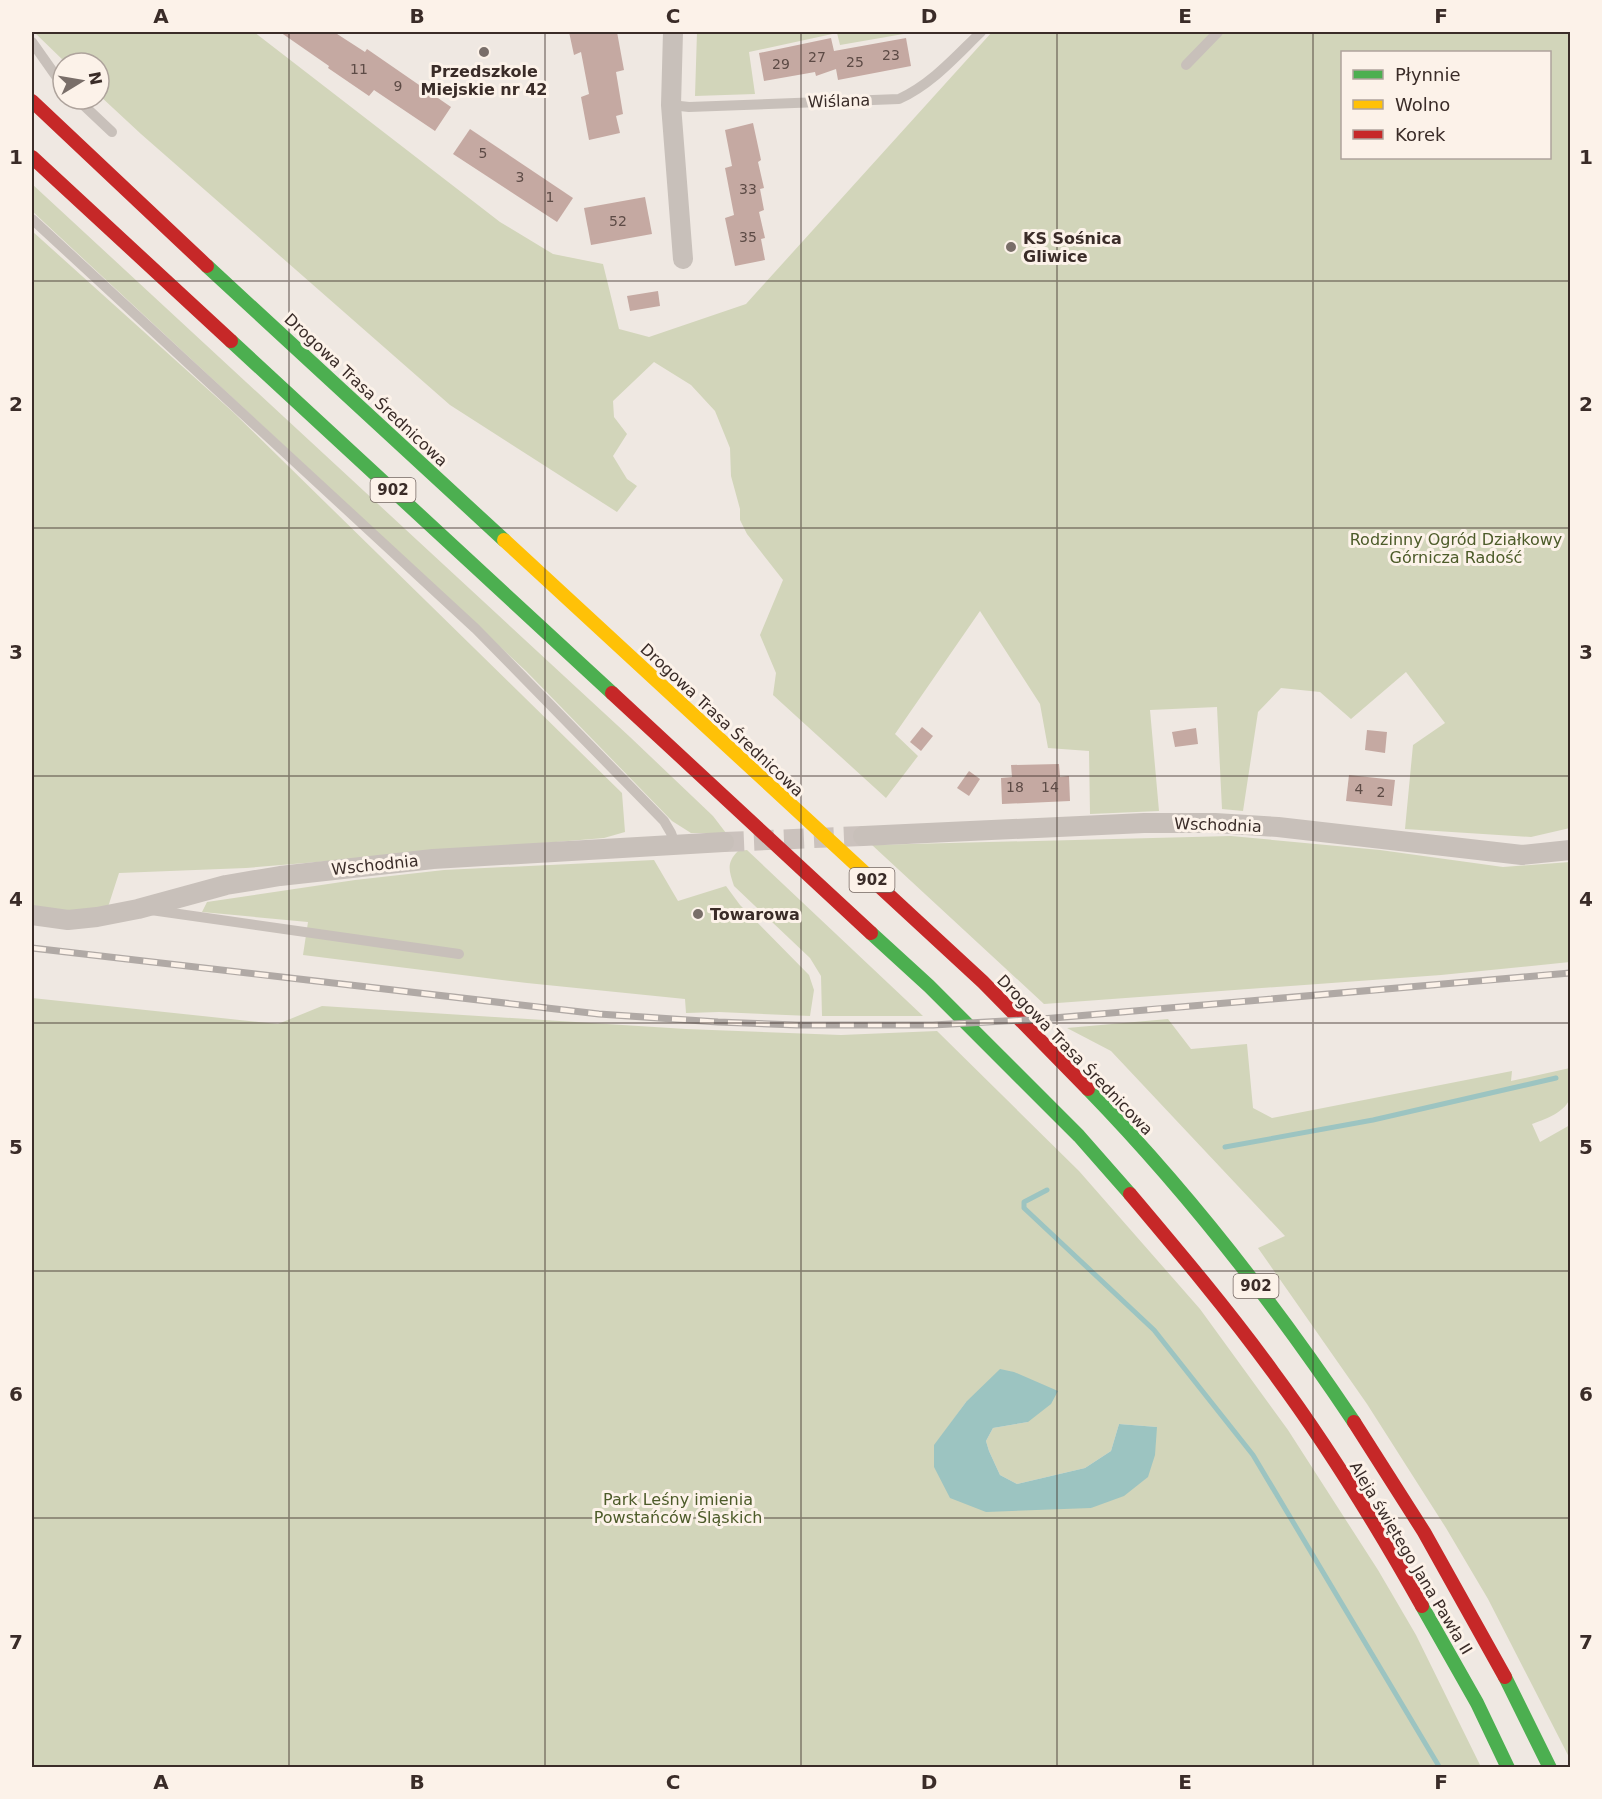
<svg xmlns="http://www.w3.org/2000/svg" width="1602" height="1799" viewBox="0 0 1602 1799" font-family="'DejaVu Sans',sans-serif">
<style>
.green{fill:#d2d5ba;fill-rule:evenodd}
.water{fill:#9cc4c1}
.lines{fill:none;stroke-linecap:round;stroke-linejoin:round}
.stream{stroke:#9cc4c1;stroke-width:5}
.building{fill:#c5a9a2}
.street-tunnel{stroke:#cbc2bd;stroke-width:20;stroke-dasharray:20 10;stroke-linecap:butt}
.lane{stroke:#c8c0ba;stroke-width:10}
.street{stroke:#c8c0ba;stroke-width:20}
.fast{stroke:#4caf50;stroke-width:14}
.slow{stroke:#ffc107;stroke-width:14}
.jam{stroke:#c62828;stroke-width:14}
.rail-casing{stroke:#b0a9a5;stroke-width:7}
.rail{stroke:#fcf2e9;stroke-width:4.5;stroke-dasharray:14;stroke-linecap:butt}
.grid{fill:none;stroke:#3a2c28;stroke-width:1.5;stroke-opacity:0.55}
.poi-dot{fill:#796e69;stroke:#fcf2e9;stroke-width:2}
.labels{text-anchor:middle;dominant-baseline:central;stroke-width:6;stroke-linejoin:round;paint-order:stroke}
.number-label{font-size:14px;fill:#5d4b46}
.shield{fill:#fcf2e9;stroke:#746762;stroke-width:1.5}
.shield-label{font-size:15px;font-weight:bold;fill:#3a2c28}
.poi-label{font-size:16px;font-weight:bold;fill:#3a2c28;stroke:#fcf2e9;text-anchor:start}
.street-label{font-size:16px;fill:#3a2c28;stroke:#fcf2e9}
.park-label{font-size:16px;fill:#4c5b29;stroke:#fcf2e9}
.neatline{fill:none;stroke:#3a2c28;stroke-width:2}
.grid-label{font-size:20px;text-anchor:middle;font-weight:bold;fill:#3a2c28}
</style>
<rect width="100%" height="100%" fill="#efe8e2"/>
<!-- green -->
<g class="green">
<path d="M34 32H254L500 222 553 254 603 264 619 329 649 337 746 304 992 32H1570V828L1531 837 1405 829 1413 745 1445 723 1406 672 1351 719 1320 692 1281 688 1258 712 1243 811 1222 809 1217 707 1150 710 1159 811 1090 814 1089 751 1048 748 1040 704 980 611 895 734 918 756 886 798 773 695 776 673 760 635 783 580 747 534 740 520V509L731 476 730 448 715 411 691 385 654 362 613 401 614 417 627 434 613 456 627 479 637 486 617 512 450 405 141 134 99 95V63H66ZM1342 52H1550V158H1342Z"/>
<path d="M697 32H915L840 45 837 33 749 52 755 94 695 96Z"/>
<path d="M32 184 630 737 713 816 726 833H691L672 821 526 671 32 211Z"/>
<path d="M32 231 233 412 622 793 625 832 604 838 246 868 119 873 108 907 63 912 32 907Z"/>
<path d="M1231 836 1380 850 1503 867 1570 862V962L1441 975 1044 1004 872 845Z"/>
<path d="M747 850 923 1016H822L821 976 810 958 734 886C729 871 726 863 738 851Z"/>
<path d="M654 860 678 901 726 886 740 905 809 975 814 990 810 1016 719 1012 686 1013 685 999 527 983 303 955 308 922 202 912 207 902 355 880 444 870Z"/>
<path d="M32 998 278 1024 322 1006 686 1029 841 1035 937 1031 1079 1171 1200 1309 1288 1430 1378 1570 1416 1635 1481 1767H32ZM966 1402 1028 1422 993 1428 986 1441 989 1451 1000 1475 1017 1484 1085 1468 1111 1451 1119 1424 1157 1427 1091 1508 934 1467 935 1445Z"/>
<path d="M1168 1019 1191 1049 1247 1044 1253 1108 1272 1118 1512 1071 1511 1081 1570 1068C1571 1077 1572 1088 1570 1097 1567 1112 1543 1120 1532 1124L1540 1142 1570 1125V1759L1488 1599 1446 1528 1367 1404 1258 1248 1285 1236 1111 1051 1067 1028Z"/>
</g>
<!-- water -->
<path class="water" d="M1000 1369 1014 1372 1058 1391 1051 1404 1028 1422 993 1428 986 1441 989 1451 1000 1475 1017 1484 1085 1468 1111 1451 1119 1424 1157 1427 1155 1455 1148 1477 1124 1496 1091 1508 986 1512 950 1498 934 1467V1445L966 1402Z"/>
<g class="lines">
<!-- stream -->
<g class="stream">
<path d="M1225 1147 1373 1120 1556 1078"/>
<path d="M1047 1190 1024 1202V1208L1154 1330 1253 1455 1440 1768"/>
</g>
</g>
<!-- building -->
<g class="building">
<path d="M280 32H334L365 52 367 49 451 107 435 131 374 90 369 96 328 68 329 66Z"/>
<path d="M569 32H617L624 70 616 72 623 114 616 116 620 133 589 140 581 97 589 94 581 52 574 55Z"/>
<path d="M831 38 834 51 906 38 911 66 838 80 836 69 816 76 815 72 764 81 759 53Z"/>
<path d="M753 123 761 160 758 162 764 188 760 189 764 210 759 212 765 238 761 239 765 260 735 266 725 218 734 215 725 168 732 166 725 130Z"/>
<path d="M470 129 573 198 557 222 453 154Z"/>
<path d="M645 197 652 234 591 245 584 208Z"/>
<path d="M658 291 660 306 630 311 627 296Z"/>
<path d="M922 727 933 736 921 751 910 742Z"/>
<path d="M1196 728 1198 744 1175 747 1172 732Z"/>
<path d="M1367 730 1387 732 1385 753 1365 750Z"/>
<path d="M1059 764 1060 777 1069 776 1070 801 1002 804 1001 778 1012 777 1011 765Z"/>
<path d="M969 771 980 779 969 796 957 788Z"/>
<path d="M1349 775 1395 780 1392 806 1346 801Z"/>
</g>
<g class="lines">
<!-- street-tunnel -->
<path class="street-tunnel" d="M724 842 863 836"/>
<!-- lane -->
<g class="lane">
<path d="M32 42 63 86"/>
<path d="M1186 65 1218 32"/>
<path d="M77 99 112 132"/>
<path d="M671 105 689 107 899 99C932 84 956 56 981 32"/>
<path d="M32 219 476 629 664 821 671 833 675 844"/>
<path d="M151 910 459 954"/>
</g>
<!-- street -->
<g class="street">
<path d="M673 32 671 105 683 259"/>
<path d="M863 836 1144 823H1215L1278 827 1522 855 1570 850"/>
<path d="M32 915 68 920 97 917 138 909 226 885 280 876 433 859 724 842"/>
</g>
<!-- fast -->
<g class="fast">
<path d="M207 266 504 540"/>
<path d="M231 341 612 693"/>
<path d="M871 933 929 986 1079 1136 1130 1194"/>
<path d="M1088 1089C1187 1191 1275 1304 1354 1422"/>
<path d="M1422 1606 1477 1703 1508 1768"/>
<path d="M1505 1677 1550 1768"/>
</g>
<!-- slow -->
<path class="slow" d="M504 540 878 885"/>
<!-- jam -->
<g class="jam">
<path d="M32 101 207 266"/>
<path d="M32 157 231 341"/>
<path d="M612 693 871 933"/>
<path d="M878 885 983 982 1088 1089"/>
<path d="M1130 1194C1179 1252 1228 1310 1273 1372 1328 1446 1377 1526 1422 1606"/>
<path d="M1354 1422 1424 1532 1505 1677"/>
</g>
<defs>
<path id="rail" d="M32 948 599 1014 718 1022 797 1025H933L1042 1019 1570 973"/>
</defs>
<!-- rail casing -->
<use href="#rail" class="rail-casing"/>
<!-- rail -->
<use href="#rail" class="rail"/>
</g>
<!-- grid -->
<path class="grid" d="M289 32V1768M545 32V1768M801 32V1768M1057 32V1768M1313 32V1768M32 281H1570M32 528H1570M32 776H1570M32 1023H1570M32 1271H1570M32 1518H1570"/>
<!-- markers -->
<g class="poi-dot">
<circle cx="484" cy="52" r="6"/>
<circle cx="1011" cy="247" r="6"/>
<circle cx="698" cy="914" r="6"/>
</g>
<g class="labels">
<!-- number labels -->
<g class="number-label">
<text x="891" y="55">23</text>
<text x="817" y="57">27</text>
<text x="855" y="62">25</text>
<text x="781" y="64">29</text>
<text x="359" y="69">11</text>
<text x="398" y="86">9</text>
<text x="483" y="153">5</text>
<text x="520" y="177">3</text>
<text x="748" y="189">33</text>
<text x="550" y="197">1</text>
<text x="618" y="221">52</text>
<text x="748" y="237">35</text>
<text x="1015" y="787">18</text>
<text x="1050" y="787">14</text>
<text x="1359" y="789">4</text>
<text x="1381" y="792">2</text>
</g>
<!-- shield labels -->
<g class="shield">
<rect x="370.5" y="478" width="45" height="24" rx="4.5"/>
<rect x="849.5" y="868" width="45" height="24" rx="4.5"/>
<rect x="1233.5" y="1274" width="45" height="24" rx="4.5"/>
</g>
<g class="shield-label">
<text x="393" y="490">902</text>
<text x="872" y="880">902</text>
<text x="1256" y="1286">902</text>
</g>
<!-- poi labels -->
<g class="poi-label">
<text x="484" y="71" text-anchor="middle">Przedszkole<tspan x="484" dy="18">Miejskie nr 42</tspan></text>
<text x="1023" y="238">KS Sośnica<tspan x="1023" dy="18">Gliwice</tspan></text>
<text x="710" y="914">Towarowa</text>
</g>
<!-- street labels -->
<g class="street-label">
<text transform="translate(839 101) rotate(-2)">Wiślana</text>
<text transform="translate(366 390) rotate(43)">Drogowa Trasa Średnicowa</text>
<text transform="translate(722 720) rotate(43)">Drogowa Trasa Średnicowa</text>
<text transform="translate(1218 825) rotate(2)">Wschodnia</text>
<text transform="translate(375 865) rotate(-6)">Wschodnia</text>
<text transform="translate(1075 1055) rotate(46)">Drogowa Trasa Średnicowa</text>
<text transform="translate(1411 1558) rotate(59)">Aleja świętego Jana Pawła II</text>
</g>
<!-- park labels -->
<g class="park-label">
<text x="1456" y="539">Rodzinny Ogród Działkowy<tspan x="1456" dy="18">Górnicza Radość</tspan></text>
<text x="678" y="1499">Park Leśny imienia<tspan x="678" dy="18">Powstańców Śląskich</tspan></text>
</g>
</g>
<!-- border -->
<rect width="1602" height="1799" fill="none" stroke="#fcf2e9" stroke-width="66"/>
<!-- legend -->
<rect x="1341" y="51" width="210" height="108" fill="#fcf2e9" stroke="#aea39c" stroke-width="1.5"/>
<rect x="1353" y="70" width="30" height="9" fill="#4caf50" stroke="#aea39c" stroke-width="1.5"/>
<text x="1395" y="81" font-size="18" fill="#3a2c28">Płynnie</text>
<rect x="1353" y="100" width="30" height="9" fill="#ffc107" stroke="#aea39c" stroke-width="1.5"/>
<text x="1395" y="111" font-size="18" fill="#3a2c28">Wolno</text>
<rect x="1353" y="130" width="30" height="9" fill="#c62828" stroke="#aea39c" stroke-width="1.5"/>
<text x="1395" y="141" font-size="18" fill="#3a2c28">Korek</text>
<!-- north arrow -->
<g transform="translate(81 81) rotate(79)"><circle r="28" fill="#fcf2e9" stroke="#aea39c" stroke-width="1.5"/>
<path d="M0-4.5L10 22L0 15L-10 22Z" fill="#796e69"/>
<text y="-9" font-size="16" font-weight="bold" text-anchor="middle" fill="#3a2c28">N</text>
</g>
<rect x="33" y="33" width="1536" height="1733" class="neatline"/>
<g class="grid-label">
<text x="161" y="23">A</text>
<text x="417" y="23">B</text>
<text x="673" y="23">C</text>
<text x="929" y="23">D</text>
<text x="1185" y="23">E</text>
<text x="1441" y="23">F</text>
<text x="16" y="164">1</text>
<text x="1586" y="164">1</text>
<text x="16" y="411">2</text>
<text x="1586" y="411">2</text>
<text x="16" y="659">3</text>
<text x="1586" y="659">3</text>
<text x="16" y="906">4</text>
<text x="1586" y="906">4</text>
<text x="16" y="1154">5</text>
<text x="1586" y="1154">5</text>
<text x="16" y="1401">6</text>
<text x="1586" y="1401">6</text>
<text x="16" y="1649">7</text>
<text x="1586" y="1649">7</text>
<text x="161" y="1789">A</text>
<text x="417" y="1789">B</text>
<text x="673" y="1789">C</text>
<text x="929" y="1789">D</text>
<text x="1185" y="1789">E</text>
<text x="1441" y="1789">F</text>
</g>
</svg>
